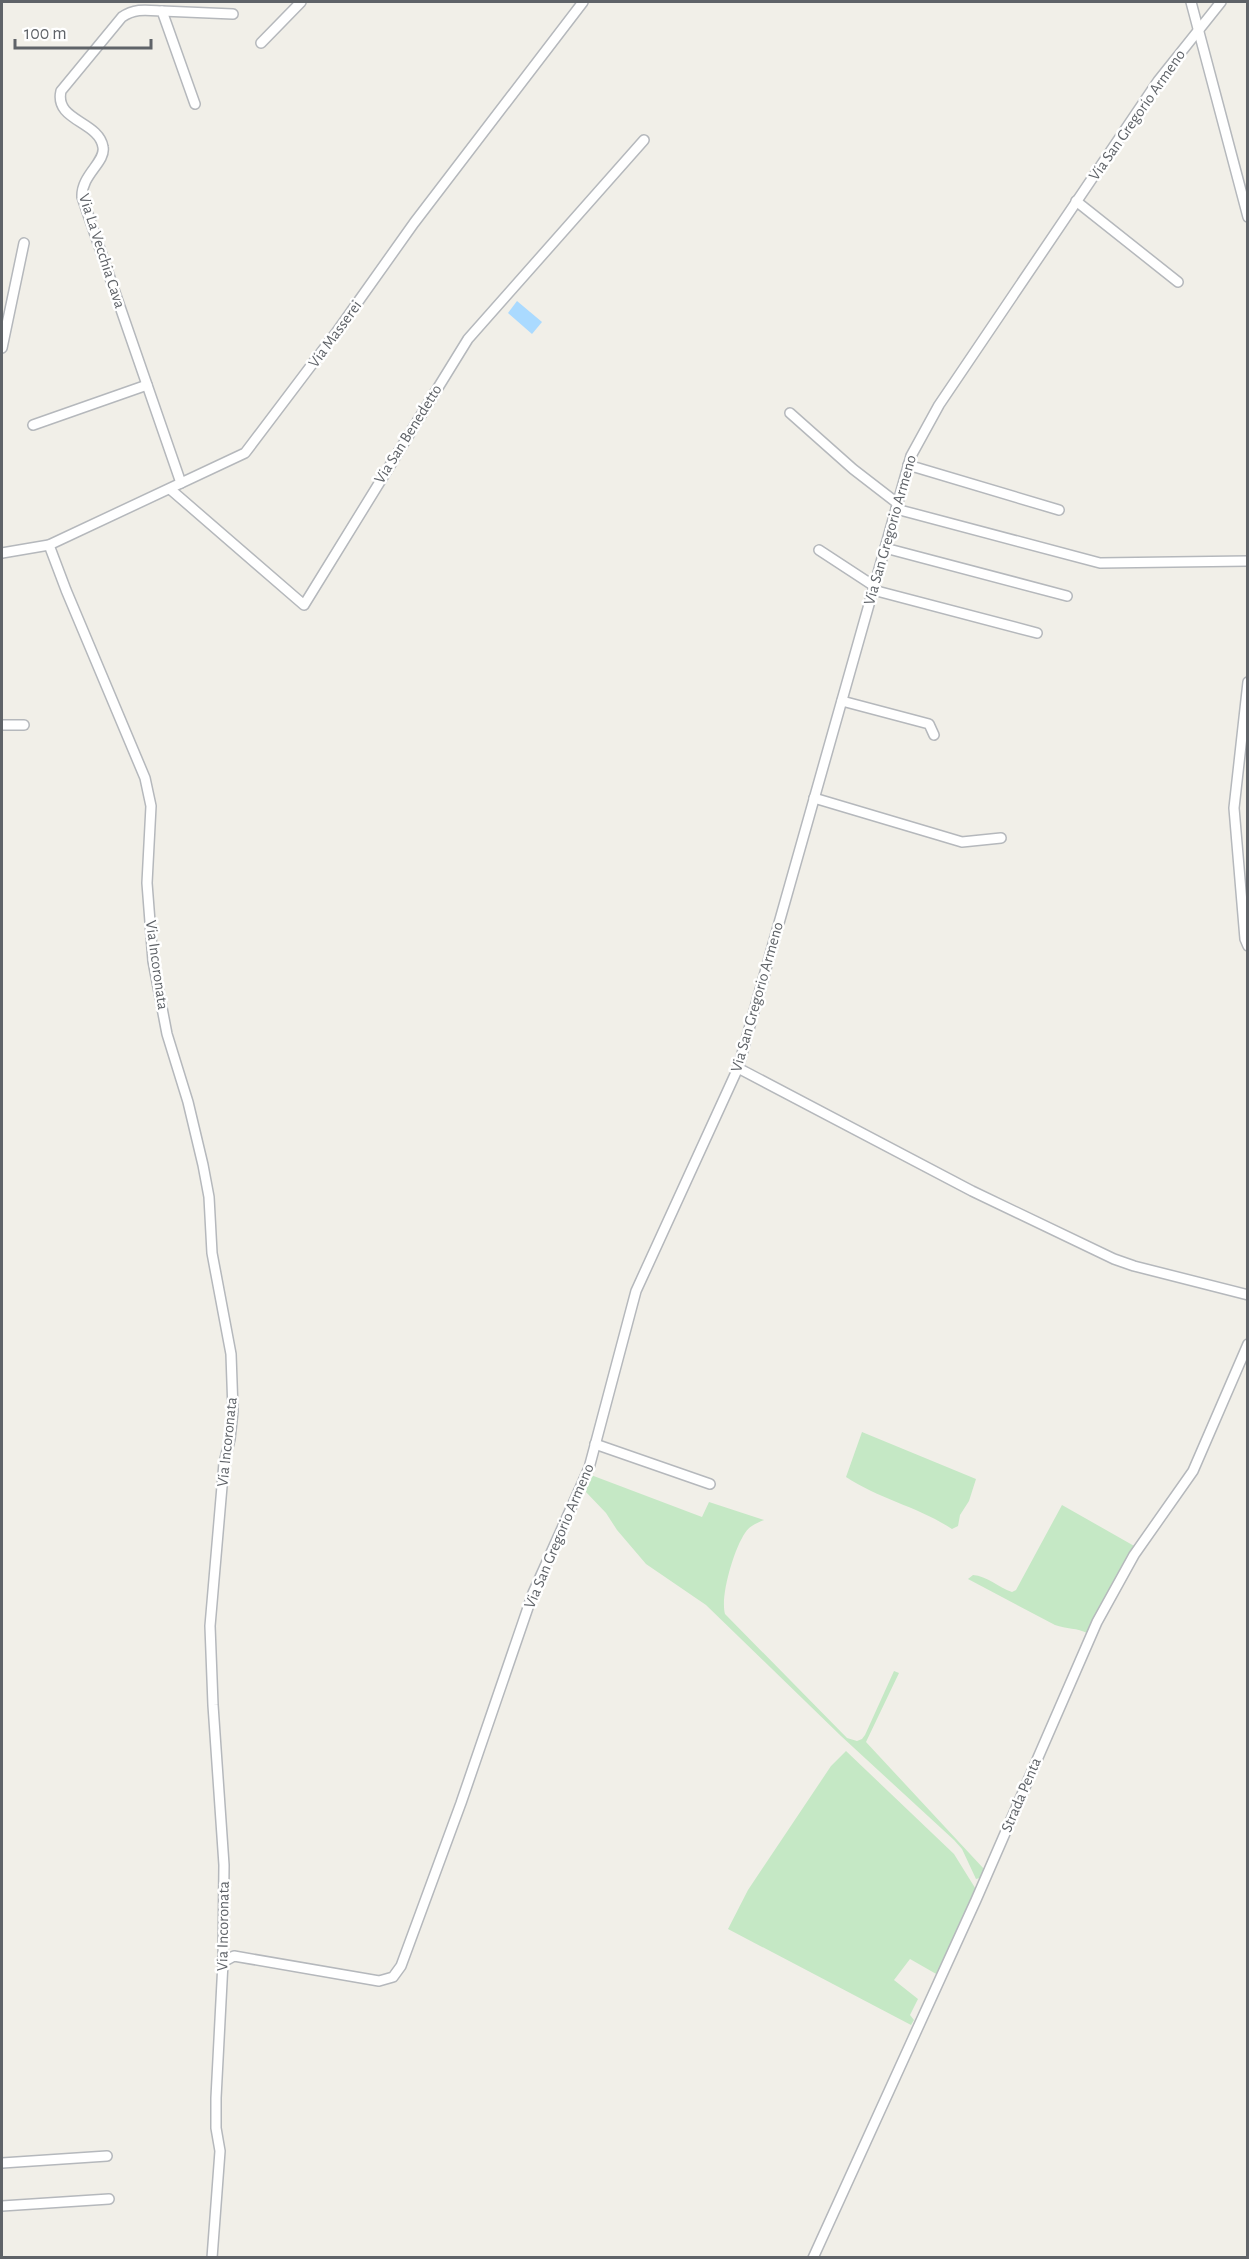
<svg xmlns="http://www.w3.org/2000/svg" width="1249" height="2259" viewBox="0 0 1249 2259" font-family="'Alegreya Sans',sans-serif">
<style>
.green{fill:#c5e8c5}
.water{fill:#aadaff}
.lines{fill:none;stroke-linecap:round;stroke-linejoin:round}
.minor-casing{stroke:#b5b8bc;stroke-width:12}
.minor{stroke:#fff;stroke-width:9}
.labels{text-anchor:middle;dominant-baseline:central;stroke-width:5;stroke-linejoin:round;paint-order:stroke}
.street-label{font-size:16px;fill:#5f6368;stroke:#fff}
</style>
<rect width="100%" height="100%" fill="#f1efe8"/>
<!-- green -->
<g class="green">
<path d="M862 1432 976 1479 969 1501 960 1515 958 1526 952 1529C919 1507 879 1499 846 1477Z"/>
<path d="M591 1475 702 1517 709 1502 764 1520C757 1523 749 1526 745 1533 734 1549 720 1596 725 1614L847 1738 857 1741 862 1739 865 1735 894 1671 899 1673 866 1742 984 1869 980 1878 976 1879 962 1849 954 1840 841 1736 706 1605 646 1564 617 1530 606 1513 585 1491Z"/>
<path d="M1062 1505 1136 1547 1121 1567 1087 1633C1078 1628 1066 1629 1055 1625L968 1579 973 1575C987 1576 998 1587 1012 1592L1016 1590Z"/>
<path d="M846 1751 954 1854 977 1891 938 1975 910 1959 894 1980 918 1999 910 2015 914 2020 911 2025 728 1929 748 1890 831 1766Z"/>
</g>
<!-- water -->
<path class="water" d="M517 301 542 322 532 334 508 313Z"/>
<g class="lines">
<defs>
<g id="minor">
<path d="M1191 2 1248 217"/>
<path d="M162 11 233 14"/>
<path d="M261 43 301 2"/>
<path d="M1076 201 1178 282"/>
<path d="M2 348 24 243"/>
<path d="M790 413 853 469 897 503"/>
<path d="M33 425 147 385"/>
<path d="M908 465 1059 510"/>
<path d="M181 483 82 197C81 175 106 162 103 147 99 121 54 121 61 91L122 17C135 8 146 10 162 11L195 104"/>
<path d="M170 489 304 605 468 339 644 140"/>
<path d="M896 509 1100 563 1248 561"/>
<path d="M49 545 66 590 145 778 151 806 147 883 153 961 167 1034 188 1102 203 1165 209 1197 212 1253 231 1354 233 1411 230 1439 224 1463 210 1626 213 1705 224 1865 223 1962 216 2098V2128L220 2151 212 2258"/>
<path d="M885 548 1067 596"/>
<path d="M819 550 874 586"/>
<path d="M2 553 49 545 245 453 338 330 414 223 583 2"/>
<path d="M873 590 1037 633"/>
<path d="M1248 682 1234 808 1245 939 1248 946"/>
<path d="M842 701 929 724 934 735"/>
<path d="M2 725H24"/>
<path d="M814 798 962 842 1001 838"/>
<path d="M738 1068 972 1191 1114 1259 1134 1266 1248 1295"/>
<path d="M595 1444 710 1484"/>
<path d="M223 1962 234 1956 379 1981 393 1977 401 1966 461 1803 533 1593 589 1468 636 1291 738 1068 911 456 939 405 1158 81 1221 2"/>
<path d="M2 2163 107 2156"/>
<path d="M2 2206 109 2199"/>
<path d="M813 2258 976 1900 1097 1622 1134 1555 1193 1471 1248 1344"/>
</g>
</defs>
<!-- minor casing -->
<use href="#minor" class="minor-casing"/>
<!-- minor -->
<use href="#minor" class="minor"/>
</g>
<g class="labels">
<!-- street labels -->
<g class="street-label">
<text transform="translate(1137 115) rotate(-55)">Via San Gregorio Armeno</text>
<text transform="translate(102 251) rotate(72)">Via La Vecchia Cava</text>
<text transform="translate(335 334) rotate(-54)">Via Masserei</text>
<text transform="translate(408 434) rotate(-58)">Via San Benedetto</text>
<text transform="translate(890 530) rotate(-74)">Via San Gregorio Armeno</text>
<text transform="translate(157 965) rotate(82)">Via Incoronata</text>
<text transform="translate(757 997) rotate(-74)">Via San Gregorio Armeno</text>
<text transform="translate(227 1442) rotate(-84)">Via Incoronata</text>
<text transform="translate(559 1536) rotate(-67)">Via San Gregorio Armeno</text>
<text transform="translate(1021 1795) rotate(-67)">Strada Penta</text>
<text transform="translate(223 1926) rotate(-89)">Via Incoronata</text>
</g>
</g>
<!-- border -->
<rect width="1249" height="2259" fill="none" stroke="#5f6368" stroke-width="6"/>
<!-- scale -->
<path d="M15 39v9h136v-9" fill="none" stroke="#5f6368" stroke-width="3"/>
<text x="24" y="39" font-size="18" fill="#5f6368" stroke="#ffffff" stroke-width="4.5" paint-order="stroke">100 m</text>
</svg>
